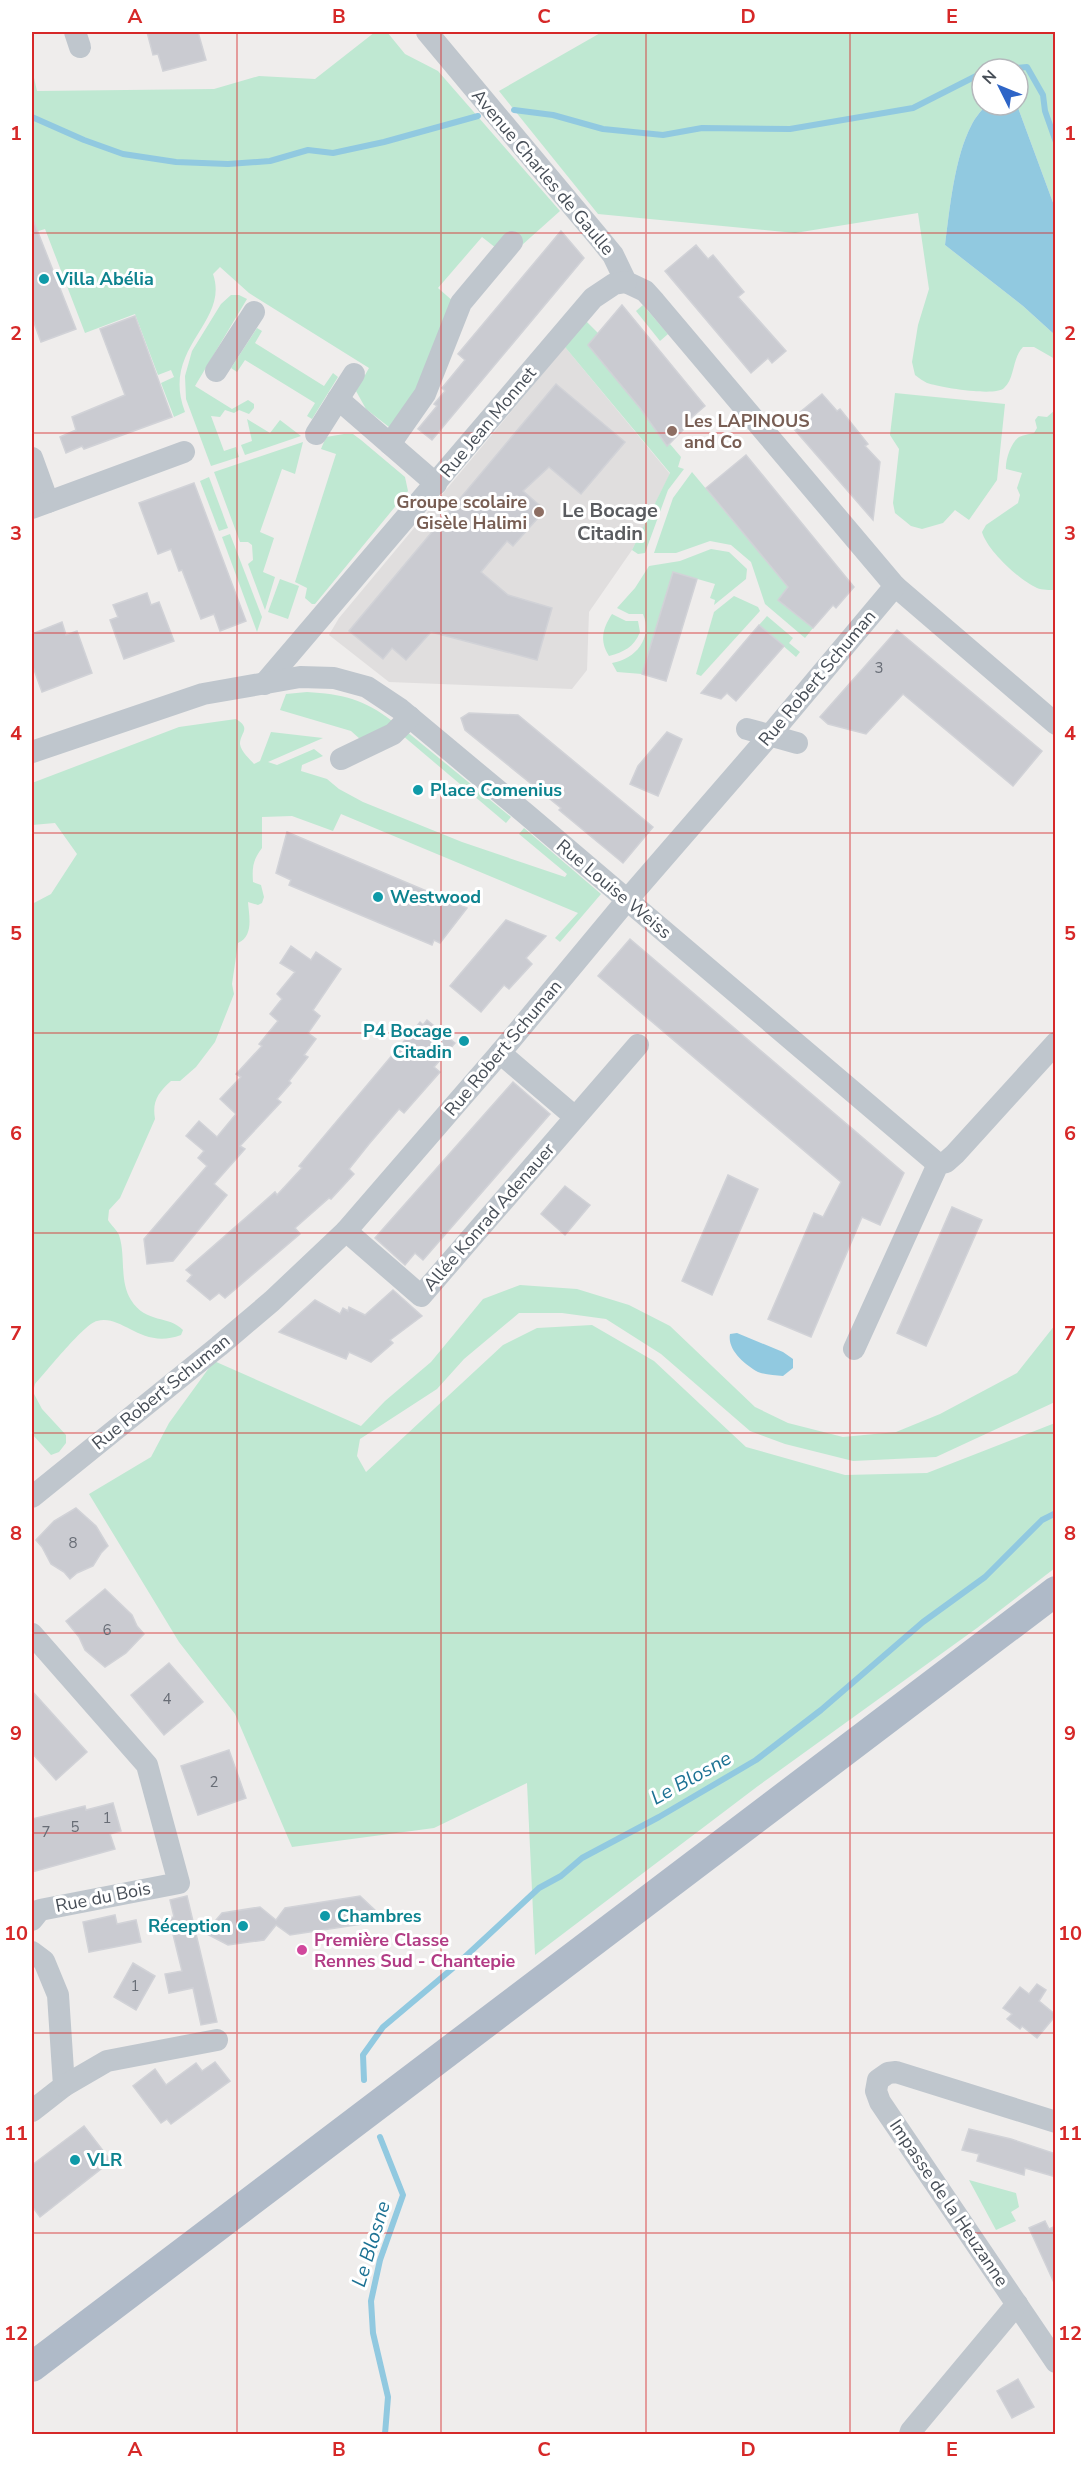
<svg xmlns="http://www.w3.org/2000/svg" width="1087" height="2466" viewBox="0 0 1087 2466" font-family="'Nunito Sans',sans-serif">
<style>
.education{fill:#e0dede}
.green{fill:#bfe8d2}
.water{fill:#91c9e0}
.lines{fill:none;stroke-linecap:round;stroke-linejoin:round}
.stream{stroke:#91c9e0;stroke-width:6}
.building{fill:#cacbd1;stroke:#d1d2d7;stroke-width:1.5}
.minor{stroke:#bfc6cd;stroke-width:22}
.major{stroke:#afbac8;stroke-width:30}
.grid{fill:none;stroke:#d62828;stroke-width:1.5;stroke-opacity:0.55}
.culture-dot{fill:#0f9aa8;stroke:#fff;stroke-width:2}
.education-dot{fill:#8d6e63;stroke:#fff;stroke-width:2}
.hotel-dot{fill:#d1479c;stroke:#fff;stroke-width:2}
.labels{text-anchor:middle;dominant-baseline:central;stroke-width:6;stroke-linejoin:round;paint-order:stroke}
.number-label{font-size:15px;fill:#686d76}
.street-label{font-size:18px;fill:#474e57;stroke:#fff}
.culture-label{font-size:18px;font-weight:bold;fill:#0d838f;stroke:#fff;text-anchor:start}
.education-label{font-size:18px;font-weight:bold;fill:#785e54;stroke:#fff;text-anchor:start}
.hotel-label{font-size:18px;font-weight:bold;fill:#b23c85;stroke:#fff;text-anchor:start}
.neighbourhood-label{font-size:20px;font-weight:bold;fill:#5a5c60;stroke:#fff}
.water-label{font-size:20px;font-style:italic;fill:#1d7294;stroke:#fff}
.neatline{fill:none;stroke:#d62828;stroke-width:2}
.grid-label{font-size:20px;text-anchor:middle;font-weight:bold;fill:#d62828}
</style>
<rect width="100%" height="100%" fill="#efedec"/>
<!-- education -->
<path class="education" d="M565 347 670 474 632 550 589 612 587 670 572 689 389 682 329 635 339 618Z"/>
<!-- green -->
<g class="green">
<path d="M375 32H387L405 54 438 71 560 211 522 245 496 248 482 237 438 288 454 302 418 391 389 427 366 409 356 391 369 368 249 293 220 267 213 274C230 323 160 347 185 412L174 417 161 383 174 377 171 370 158 375 135 314 85 333 45 229 32 233V69L37 91 214 89 259 76 315 79Z"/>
<path d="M602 32H1055V208L1017 105 1018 69H982V105H986C981 111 975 118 972 124 954 158 950 208 945 245L1023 306 1055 335V359L1034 347H1023C1012 358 1015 379 1004 388 995 397 939 387 927 383 923 381 919 378 915 375L912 362 918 325 929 289 918 213 795 233 598 214 499 91Z"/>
<path d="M231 295H239L247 299 195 386 232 409 248 400 254 404V408L249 414 239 410 234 413 225 410 220 417 211 416 224 451 236 447 239 457 211 466 186 399 185 376 192 351 221 304Z"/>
<path d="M643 305 668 334 660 341 636 311Z"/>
<path d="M586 321 598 333 589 345 640 408 667 446 670 444 681 457 678 467 684 469 668 490 645 553 638 554 632 550 670 473 565 347Z"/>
<path d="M257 328 262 331 255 343 324 386 333 373 338 377 312 419 307 416 315 403 245 360 237 372 231 368Z"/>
<path d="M895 393 1005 404 997 480 969 520 955 510 943 523 922 529 911 526 895 513 893 503 899 449 890 435Z"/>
<path d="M1055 410V590C1050 590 1042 590 1037 588 1019 580 987 550 982 532L986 525 1018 503 1020 495 1017 488 1022 473 1006 469C1005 461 1011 442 1019 437 1023 435 1029 434 1034 433L1037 428 1035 420 1038 416 1047 417Z"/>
<path d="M247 419 270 433 280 420 301 436 245 455 241 445 252 441Z"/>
<path d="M344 434H353L361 440 405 477 408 491 315 604H312L305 598 307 588 295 582 336 454 321 449 326 437Z"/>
<path d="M303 442 295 474 282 469 260 532 274 538 263 572 275 577 265 610 248 564 253 560 252 545 248 542H240L214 472Z"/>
<path d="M692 472 788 587 778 600 813 628 805 638 765 604 751 562 731 545 710 541 676 553H654L673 498Z"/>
<path d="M209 477 228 528 219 531 200 481Z"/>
<path d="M230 534 262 617 257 632 222 537Z"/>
<path d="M711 549 729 552 747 569 746 579 714 605 715 600 710 598 715 584 673 572 642 674 617 672 612 663C636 659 653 638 643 614H629L617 608 635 588 649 566 680 561Z"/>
<path d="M280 579 299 586 288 619 268 612Z"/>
<path d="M734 596 758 607 760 611 701 676 696 674 714 612Z"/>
<path d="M612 614 626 621H638L640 632C634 647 624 652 609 656 599 640 603 628 612 614Z"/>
<path d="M767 616 793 638 789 643 800 652 796 657 759 625Z"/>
<path d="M307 692C342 694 364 699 392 721L387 727 360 739 351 731 280 710 286 694Z"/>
<path d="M236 719C252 729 240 732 240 744 241 752 250 759 254 764L260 761 271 732 323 738 268 762 277 765 314 749 323 756 302 765 301 771 327 779 339 789 363 802 462 842 565 877 567 874 519 834 524 828 601 894 560 942 555 938 578 913 341 814 333 831 292 816 262 817V848C253 860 252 867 253 882L261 885 264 897 262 903 258 905 248 902C249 916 254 936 238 943L232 984 234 994 215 1042 196 1067 180 1081H171C158 1093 152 1101 155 1119L120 1198 109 1210 108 1220C111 1225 117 1230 119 1235 126 1256 119 1281 131 1300 146 1324 169 1315 183 1330L181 1335C141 1350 123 1314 97 1321 85 1323 46 1372 35 1384L33 1392 42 1409 66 1435V1443L59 1452 51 1455 32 1434V904L51 894 77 854 55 823 32 825V783L179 727Z"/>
<path d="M406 731 511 817 506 823 402 735Z"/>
<path d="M520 1285 577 1289 629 1305 670 1326 755 1407 788 1423 843 1437 896 1432 940 1414 1017 1373 1055 1325V1402L936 1457 853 1461 785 1444 750 1431 661 1354 606 1319 562 1313H519L464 1359 437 1389 360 1439 357 1456 366 1472 503 1345 537 1328 592 1325 654 1361 746 1447 845 1475 927 1473 1055 1423V1568L977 1628 758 1786 535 1955 527 1783 434 1828 292 1847 235 1714 179 1642 89 1494 151 1457 169 1423 214 1361 361 1426 385 1401 431 1362 483 1299Z"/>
<path d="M969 2180 1016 2193 1019 2207 1011 2212 1016 2221 996 2230Z"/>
</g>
<!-- water -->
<g class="water">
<path d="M986 105H1017L1055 208V335L1023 306 945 245C950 208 954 158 972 124 975 118 981 111 986 105Z"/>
<path d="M737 1333 783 1352 793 1359V1368L783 1376C775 1375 765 1375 758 1372 745 1365 727 1350 730 1334Z"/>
</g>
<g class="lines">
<!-- stream -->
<g class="stream">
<path d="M1006 69 1027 67 1043 95 1045 111 1056 142"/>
<path d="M514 110 553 115 603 129 663 135 702 128 790 129 913 108 982 73"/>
<path d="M32 117 84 140 123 154 176 162 228 164 270 161 308 150 333 153 384 142 478 116"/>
<path d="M364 2080 363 2055 383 2027 453 1968 539 1888 561 1876 582 1858 659 1817 756 1760 821 1710 923 1622 985 1577 1042 1520 1056 1513"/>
<path d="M380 2137 403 2195 380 2260 371 2301 373 2333 388 2397 385 2434"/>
</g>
</g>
<!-- building -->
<g class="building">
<path d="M147 32H198L206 60 163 71 158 54 153 55Z"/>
<path d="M32 217 76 329 41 342 32 317Z"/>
<path d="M561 231 584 258 432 440 418 429 437 406 434 404 445 391 442 388 465 360 458 354Z"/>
<path d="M696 245 708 259 713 255 744 292 738 297 786 351 772 363 768 358 751 373 665 271Z"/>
<path d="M622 305 705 406 684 424 686 427 667 446 640 408 588 345Z"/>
<path d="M135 316 172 417 84 449 82 446 66 453 60 437 76 430 72 417 125 395 100 329Z"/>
<path d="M556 384 625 442 581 494 549 467 523 491 545 510 513 546 507 541 481 572 508 595 552 608 537 660 431 632 406 660 392 648 383 659 349 631Z"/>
<path d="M822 394 837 411 840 409 868 444 865 446 880 462 873 520 788 422Z"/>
<path d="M746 455 854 587 836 608 833 605 813 628 778 600 788 587 706 488Z"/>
<path d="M194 483 246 621 220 631 214 614 201 619 182 570 179 571 171 549 158 554 139 503Z"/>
<path d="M673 572 697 579 666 681 642 674Z"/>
<path d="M147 593 151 605 159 602 174 641 124 659 110 620 118 617 113 605Z"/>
<path d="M62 622 66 635 77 631 92 673 42 692 32 664V634Z"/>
<path d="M759 625 784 646 736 701 727 693 721 699 701 693Z"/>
<path d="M897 630 1042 751 1013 786 903 694 866 734 828 724 820 717Z"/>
<path d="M469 713 518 715 653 827 623 863 559 810 561 808 465 730 461 718Z"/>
<path d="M667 732 682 739 658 796 630 784 638 766Z"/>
<path d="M287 832 467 908 440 943 434 940 432 945 289 885 291 880 276 873Z"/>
<path d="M506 920 546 936 526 958 532 964 509 989 504 985 481 1012 450 986Z"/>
<path d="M630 939 904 1173 880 1225 862 1217 811 1337 768 1319 814 1213 823 1217 841 1182 598 976Z"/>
<path d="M291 946 311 960 316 952 341 969 313 1010 320 1016 308 1033 316 1039 304 1055 308 1057 289 1081 291 1083 277 1099 281 1102 240 1146 245 1149 214 1184 227 1195 173 1261 147 1264 144 1239 207 1166 198 1158 204 1151 186 1136 199 1121 217 1137 236 1114 220 1099 241 1077 236 1074 262 1046 259 1044 278 1021 270 1014 282 999 277 994 295 972 280 963Z"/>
<path d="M427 1020 455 1043 434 1067 440 1072 404 1113 399 1109 369 1144 349 1169 354 1174 331 1199 329 1198 295 1228 300 1234 225 1298 219 1293 210 1300 187 1281 192 1275 186 1270 275 1192 277 1195 302 1168 299 1166 420 1022 423 1025Z"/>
<path d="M513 1082 550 1114 423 1260 415 1253 405 1265 375 1238Z"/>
<path d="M728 1175 758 1189 712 1295 682 1281Z"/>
<path d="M565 1186 590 1205 565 1235 541 1214Z"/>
<path d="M952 1207 982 1220 926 1346 897 1333Z"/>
<path d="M393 1290 422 1316 390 1340 393 1343 371 1362 349 1352 346 1359 279 1332 315 1300 340 1314 343 1308 348 1311 349 1307 365 1315Z"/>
<path d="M76 1508 96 1526 108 1546 101 1553 93 1566 77 1573 70 1579 64 1572 51 1564 42 1547 36 1540 54 1521Z"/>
<path d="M105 1589 132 1615 137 1626 144 1634 126 1653 105 1667 85 1650 79 1637 66 1621Z"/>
<path d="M169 1663 203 1702 164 1735 131 1695Z"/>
<path d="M32 1691 87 1752 56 1780 32 1753Z"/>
<path d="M229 1750 246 1798 198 1815 181 1766Z"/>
<path d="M113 1803 121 1831 110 1834 115 1849 32 1872V1819L85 1806 86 1810Z"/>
<path d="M187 1896 217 2022 201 2025 193 1988 169 1993 165 1974 182 1971 169 1918 174 1917 170 1900Z"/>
<path d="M360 1896 378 1913 367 1914 368 1923 290 1935 276 1925 264 1940 228 1945 205 1933 222 1913 260 1907 276 1920 285 1908Z"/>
<path d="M115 1915 117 1924 136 1920 141 1942 89 1952 83 1922Z"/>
<path d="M133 1963 155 1976 136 2010 114 1997Z"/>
<path d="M1037 1984 1046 1990 1039 2001 1056 2015 1037 2038 1022 2026 1020 2029 1007 2019 1012 2014 1003 2008 1020 1987 1029 1994Z"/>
<path d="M215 2062 230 2081 171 2124 167 2119 161 2123 133 2086 155 2069 166 2085 196 2063 202 2071Z"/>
<path d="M84 2126 111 2161 40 2217 32 2206V2165Z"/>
<path d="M969 2129 1011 2139 1056 2154V2177L1025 2168 1024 2175 977 2161 979 2154 962 2150Z"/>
<path d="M1045 2221 1049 2229 1056 2226V2287L1029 2228Z"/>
<path d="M1018 2379 1034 2407 1012 2418 997 2391Z"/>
</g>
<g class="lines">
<!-- minor -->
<g class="minor">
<path d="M75 32 80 47"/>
<path d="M427 32 600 239 613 255 626 282 645 291 655 302 895 586 1056 724"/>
<path d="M216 371 254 312"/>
<path d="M338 399 436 484"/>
<path d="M316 434 354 374"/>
<path d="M390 444 425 394 461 303 512 242"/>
<path d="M32 458 48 502"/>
<path d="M32 508 184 452"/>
<path d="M264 684 593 298 614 284 626 282"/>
<path d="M747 729 797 743"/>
<path d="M32 752 203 694 300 677 334 678 367 687 400 709 526 814 938 1164"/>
<path d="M341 759 393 734 410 717"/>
<path d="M500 1053 575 1117"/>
<path d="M346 1231 421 1296 638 1045"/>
<path d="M854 1349 938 1164 946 1162 955 1154 1056 1043"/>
<path d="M32 1497 219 1346 272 1301 346 1231 500 1053 627 900 770 735 895 586"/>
<path d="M32 1634 147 1765 179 1883 40 1910 32 1920"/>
<path d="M32 1952 44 1961 58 1995 64 2086 32 2111"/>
<path d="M64 2086 107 2061 217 2040"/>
<path d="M1056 2122 896 2072 888 2073 878 2080 876 2091 880 2102 1056 2362"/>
<path d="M910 2434 911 2431 1017 2304"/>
</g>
<!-- major -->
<path class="major" d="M32 2367 1056 1591"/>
</g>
<!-- grid -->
<path class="grid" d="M237 32V2434M441 32V2434M646 32V2434M850 32V2434M32 233H1056M32 433H1056M32 633H1056M32 833H1056M32 1033H1056M32 1233H1056M32 1433H1056M32 1633H1056M32 1833H1056M32 2033H1056M32 2233H1056"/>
<!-- markers -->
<g class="culture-dot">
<circle cx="44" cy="279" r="6"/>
<circle cx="418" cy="790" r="6"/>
<circle cx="378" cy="897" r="6"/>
<circle cx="464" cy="1041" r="6"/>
<circle cx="325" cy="1916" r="6"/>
<circle cx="243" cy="1926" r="6"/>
<circle cx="75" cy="2160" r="6"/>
</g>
<g class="education-dot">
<circle cx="672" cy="431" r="6"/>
<circle cx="539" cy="512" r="6"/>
</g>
<circle class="hotel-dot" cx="302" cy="1950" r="6"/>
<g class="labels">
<!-- number labels -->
<g class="number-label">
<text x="879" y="668">3</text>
<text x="73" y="1543">8</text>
<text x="107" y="1630">6</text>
<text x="167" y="1699">4</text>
<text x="214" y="1782">2</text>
<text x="107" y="1818">1</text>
<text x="75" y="1827">5</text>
<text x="46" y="1832">7</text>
<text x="135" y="1986">1</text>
</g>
<!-- street labels -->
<g class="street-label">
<text transform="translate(543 172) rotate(50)">Avenue Charles de Gaulle</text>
<text transform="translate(488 422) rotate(-50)">Rue Jean Monnet</text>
<text transform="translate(817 678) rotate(-50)">Rue Robert Schuman</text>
<text transform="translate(614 889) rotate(40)">Rue Louise Weiss</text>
<text transform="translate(503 1048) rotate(-50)">Rue Robert Schuman</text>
<text transform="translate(489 1217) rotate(-49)">Allée Konrad Adenauer</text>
<text transform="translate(161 1392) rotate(-39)">Rue Robert Schuman</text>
<text transform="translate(103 1897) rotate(-11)">Rue du Bois</text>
<text transform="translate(949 2203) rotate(56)">Impasse de la Heuzanne</text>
</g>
<!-- culture labels -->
<g class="culture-label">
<text x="56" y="279">Villa Abélia</text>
<text x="430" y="790">Place Comenius</text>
<text x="390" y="897">Westwood</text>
<text x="452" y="1031" text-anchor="end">P4 Bocage<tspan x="452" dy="21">Citadin</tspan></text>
<text x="337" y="1916">Chambres</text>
<text x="231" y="1926" text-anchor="end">Réception</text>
<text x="87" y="2160">VLR</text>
</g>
<!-- education labels -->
<g class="education-label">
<text x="684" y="421">Les LAPINOUS<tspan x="684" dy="21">and Co</tspan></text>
<text x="527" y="502" text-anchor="end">Groupe scolaire<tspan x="527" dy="21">Gisèle Halimi</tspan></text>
</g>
<!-- hotel labels -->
<g class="hotel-label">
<text x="314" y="1940">Première Classe<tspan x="314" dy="21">Rennes Sud - Chantepie</tspan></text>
</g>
<!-- neighbourhood labels -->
<g class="neighbourhood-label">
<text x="610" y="510">Le Bocage<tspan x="610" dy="23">Citadin</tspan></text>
</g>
<!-- water labels -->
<g class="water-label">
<text transform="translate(691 1778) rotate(-29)">Le Blosne</text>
<text transform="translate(371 2244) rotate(-73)">Le Blosne</text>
</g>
</g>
<!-- border -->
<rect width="1087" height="2466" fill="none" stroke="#ffffff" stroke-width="66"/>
<!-- north arrow -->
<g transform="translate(1000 87) rotate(313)"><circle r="28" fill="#ffffff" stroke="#b5b8bc" stroke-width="1.5"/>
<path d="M0-4.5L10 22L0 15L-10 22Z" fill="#2e65c7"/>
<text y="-9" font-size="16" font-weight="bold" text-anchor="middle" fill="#474e57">N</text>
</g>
<rect x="33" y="33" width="1021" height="2400" class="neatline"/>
<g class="grid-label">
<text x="135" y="23">A</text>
<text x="339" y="23">B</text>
<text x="544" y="23">C</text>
<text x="748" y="23">D</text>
<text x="952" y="23">E</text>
<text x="16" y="140">1</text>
<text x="1070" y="140">1</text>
<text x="16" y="340">2</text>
<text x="1070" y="340">2</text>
<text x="16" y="540">3</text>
<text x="1070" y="540">3</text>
<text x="16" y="740">4</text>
<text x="1070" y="740">4</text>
<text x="16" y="940">5</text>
<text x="1070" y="940">5</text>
<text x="16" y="1140">6</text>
<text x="1070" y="1140">6</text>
<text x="16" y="1340">7</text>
<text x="1070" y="1340">7</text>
<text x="16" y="1540">8</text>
<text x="1070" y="1540">8</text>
<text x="16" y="1740">9</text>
<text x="1070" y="1740">9</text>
<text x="16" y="1940">10</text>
<text x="1070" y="1940">10</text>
<text x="16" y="2140">11</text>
<text x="1070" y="2140">11</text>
<text x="16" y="2340">12</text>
<text x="1070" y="2340">12</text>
<text x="135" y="2456">A</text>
<text x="339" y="2456">B</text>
<text x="544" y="2456">C</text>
<text x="748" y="2456">D</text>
<text x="952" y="2456">E</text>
</g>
</svg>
